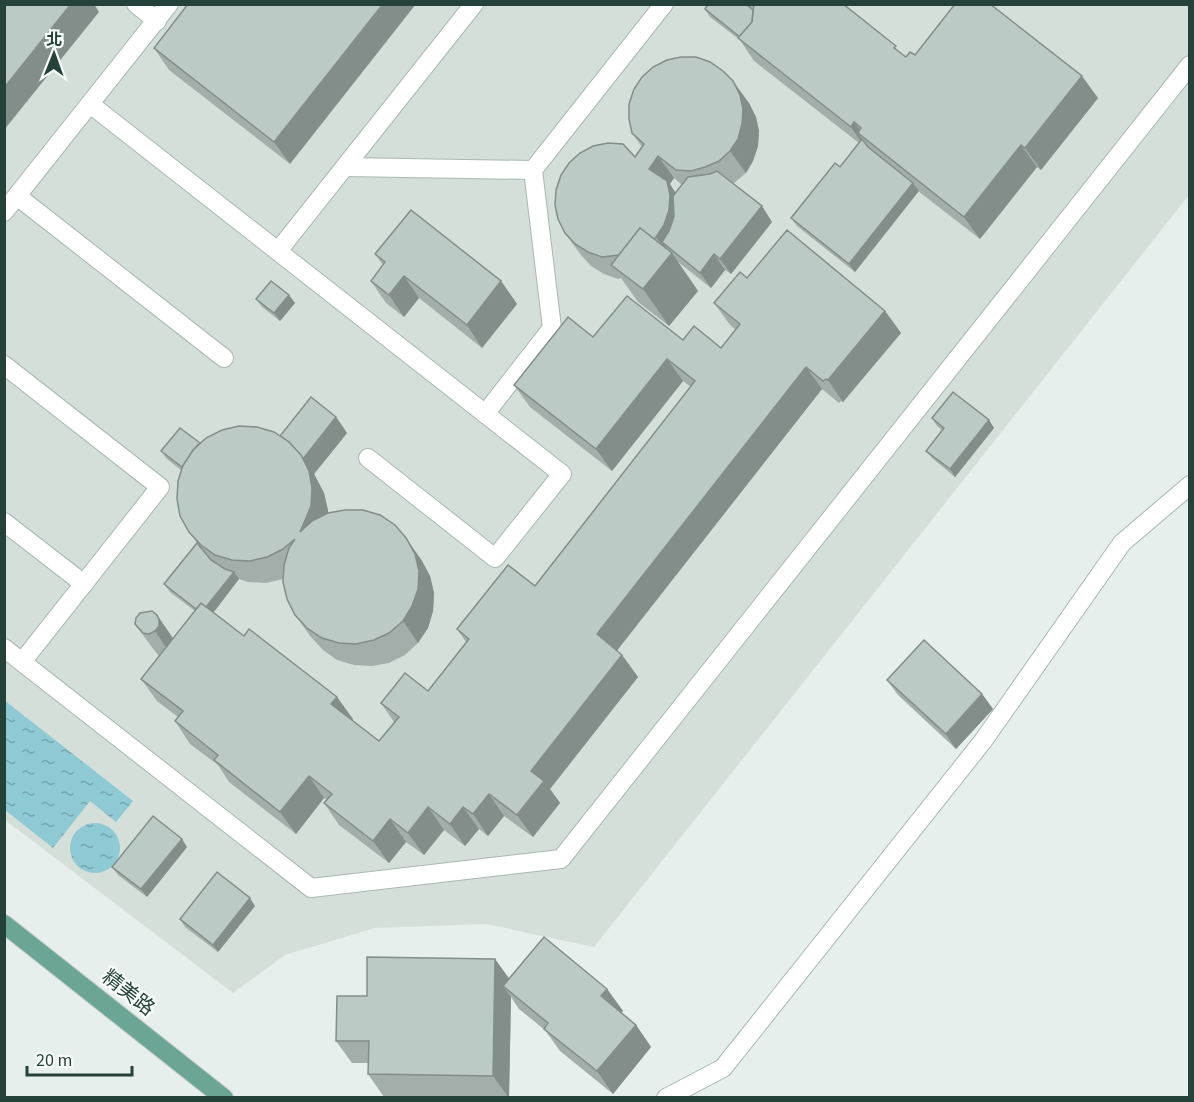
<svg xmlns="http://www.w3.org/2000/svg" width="1194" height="1102" viewBox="0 0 1194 1102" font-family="'Source Sans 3','Noto Sans TC',sans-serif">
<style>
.built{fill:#d4dfda}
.water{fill:url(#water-ripples)}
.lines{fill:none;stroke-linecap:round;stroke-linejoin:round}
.minor-casing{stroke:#a8b8b2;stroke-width:20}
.major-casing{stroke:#c2cac8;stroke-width:20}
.minor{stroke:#fff;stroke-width:18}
.major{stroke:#6aa596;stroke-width:18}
.wall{fill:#a1aea9;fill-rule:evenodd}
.shaded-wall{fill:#838d89}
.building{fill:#bbcac4;stroke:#838d89;stroke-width:1.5}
.labels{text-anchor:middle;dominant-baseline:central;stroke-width:5;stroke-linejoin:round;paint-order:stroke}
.street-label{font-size:20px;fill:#24423a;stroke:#f7fbf9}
</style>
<defs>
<pattern id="water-ripples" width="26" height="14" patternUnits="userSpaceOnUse" patternTransform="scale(1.5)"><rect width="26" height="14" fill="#8ec9d4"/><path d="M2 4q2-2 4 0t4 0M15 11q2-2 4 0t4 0" fill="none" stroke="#74a5ad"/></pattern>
</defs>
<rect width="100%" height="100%" fill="#e6efeb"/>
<!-- built -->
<path class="built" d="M4 5H1189V195L594 947 486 924 375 928 285 955 233 993 5 820Z"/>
<!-- water -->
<g class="water">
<path d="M4 700 133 801 116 822 90 801 53 848 5 810Z"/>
<circle cx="95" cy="848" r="25"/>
</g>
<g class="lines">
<defs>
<g id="minor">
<path d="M136 4 157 21"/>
<path d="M90 104 562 474 495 558 368 458"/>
<path d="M345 167 533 170"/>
<path d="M17 196 224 358"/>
<path d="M4 212 169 4"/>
<path d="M278 251 474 4"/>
<path d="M4 365 160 487 22 662"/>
<path d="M485 414 552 328 533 170 664 4"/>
<path d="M4 522 84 584"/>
<path d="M4 648 311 888 561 859 1190 65"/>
<path d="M666 1098 723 1068 983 741 1122 543 1190 485"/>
</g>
<path id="major" d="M4 924 224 1098"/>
</defs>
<!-- minor casing -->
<use href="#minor" class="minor-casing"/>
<!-- major casing -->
<use href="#major" class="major-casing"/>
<!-- minor -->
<use href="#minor" class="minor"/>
<!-- major -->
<use href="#major" class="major"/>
</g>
<!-- wall -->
<g class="wall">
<path d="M188 4 290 164 169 70 154 48Z"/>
<path d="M708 4H843L906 57 915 55 1098 98 1041 170 1037 167 980 239 918 191 855 272 797 226 791 218 840 167 859 143 754 61 740 40 710 17 705 9Z"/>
<path d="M749 103 756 117 759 131 758 146 753 161 746 173 733 184 772 222 731 274 725 270 711 288 677 261 698 291 669 326 638 302 621 278 618 279 604 274 591 266 581 255 565 233 635 157 642 147 632 133ZM674 178 682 185 675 193 669 184Z"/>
<path d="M375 254 501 281 517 304 482 348 419 298 404 317 386 303 371 281 383 265Z"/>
<path d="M747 278 885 311 901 333 843 402 841 401 839 403 822 389 617 650 622 655 638 677 550 789 560 803 533 837 504 816 488 836 479 829 465 846 444 830 424 855 406 842 389 863 339 825 324 803 327 800 324 798 296 834 229 782 218 765 190 744 175 721 178 717 157 701 141 679 159 656 151 646 135 624 157 615 173 638 195 611 170 592 164 584 197 543 189 532 181 470 167 459 161 451 200 443 280 436 336 417 347 433 314 474 324 493 328 513 406 538 422 561 430 576 434 593 433 611 428 628 418 643 405 655 389 663 372 666 354 665 337 660 323 650 311 637 295 615 283 579 266 583 248 582 239 579 213 613 353 719 352 720 379 741 394 722 381 703 428 691 466 642 457 629 535 586 691 387 683 381 612 471 530 407 514 385 593 337 683 340 721 348 736 330 730 325 714 303Z"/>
<path d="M289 295 295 303 280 321 262 307 256 299Z"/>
<path d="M932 418 989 420 994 428 955 477 932 458 926 451 942 430 937 426Z"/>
<path d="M887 680 982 694 993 709 956 749 898 695Z"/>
<path d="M187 847 147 897 118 875 112 867Z"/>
<path d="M255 906 218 952 185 927 180 919Z"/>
<path d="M495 959 509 979 607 989 623 1011 621 1013 636 1025 651 1047 613 1094 560 1051 545 1030 519 1009 511 997 509 1098 384 1097 368 1074 369 1063H352L336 1041 367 996Z"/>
</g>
<!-- shaded-wall -->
<g class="shaded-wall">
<path d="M71 4H94L99 12 4 130V88Z"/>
<path d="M383 4H416L290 164 274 142Z"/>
<path d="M1082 76 1098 98 1041 170 1025 148Z"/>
<path d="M733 81 749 103 756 117 759 131 758 146 753 161 746 173 730 151Z"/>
<path d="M854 122 867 140 858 133 867 147 866 149 851 127Z"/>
<path d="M1021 145 1037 167 980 239 964 217Z"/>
<path d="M658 156 674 178 670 184 682 203 685 217 662 242 671 254 672 253 698 291 669 326 643 289 669 256 656 237 649 169Z"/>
<path d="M913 183 919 191 855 272 849 264Z"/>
<path d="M762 206 772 222 731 274 720 259Z"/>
<path d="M714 254 725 270 711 288 700 273Z"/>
<path d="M404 276 419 298 404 317 389 295Z"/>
<path d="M501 281 517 304 482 348 467 325Z"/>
<path d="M289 295 295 303 280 321 274 313Z"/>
<path d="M885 311 901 333 843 402 828 380Z"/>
<path d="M667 359 683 381 612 471 596 449Z"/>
<path d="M806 367 822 389 612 657 597 634Z"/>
<path d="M336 417 347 433 314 474 324 493 328 510 327 528 300 532 301 455Z"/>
<path d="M989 420 994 428 955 477 950 469Z"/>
<path d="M406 538 422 561 430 576 434 593 433 611 428 628 418 643 403 621Z"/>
<path d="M234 572 239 579 207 621 202 613Z"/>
<path d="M157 615 172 637 175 643 170 653 155 631Z"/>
<path d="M622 655 638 677 550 789 560 803 533 837 517 815 531 771Z"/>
<path d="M982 694 993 709 956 749 946 734Z"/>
<path d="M337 697 353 719 347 727 331 704Z"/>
<path d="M309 776 324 798 296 834 280 812Z"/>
<path d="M489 794 504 816 488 836 473 814Z"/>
<path d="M428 807 444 830 424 855 408 833Z"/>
<path d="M463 807 479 829 465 846 450 824Z"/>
<path d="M390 819 406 842 389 863 373 841Z"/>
<path d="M182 839 187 847 147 897 141 889Z"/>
<path d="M250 898 255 906 218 952 213 945Z"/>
<path d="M495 959 511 981 503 986 511 997 509 1098 493 1076Z"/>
<path d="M607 989 623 1011 616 1018 601 996Z"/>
<path d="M636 1025 651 1047 613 1094 597 1071Z"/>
</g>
<!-- building -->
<g class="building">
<path d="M4 4H71L4 88Z"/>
<path d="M188 4H383L274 142 154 48Z"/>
<path d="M708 4H746L753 10 752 22 740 37 705 9Z"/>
<path d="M754 4H843L896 46 894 48 906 57 910 52 915 55 955 4H990L1082 76 1025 148 1021 145 964 217 858 133 861 128 854 122 851 127 738 38 752 22Z"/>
<path d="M681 57H696L710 62 723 71 733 81 740 95 743 109 742 124 738 139 730 151 719 161 705 167 691 171 676 170 658 156 649 169 667 181 670 195 669 210 664 225 656 237 654 239 640 228 619 255 602 257 588 252 575 244 565 233 558 219 555 205 556 190 561 175 569 163 580 153 593 146 608 143 623 144 635 157 644 144 632 133 629 119V104L634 89 642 77 653 67 667 60Z"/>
<path d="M862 139 868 147 913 183 849 264 791 218 835 163 840 167Z"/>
<path d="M717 171 762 206 720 259 714 254 700 273 662 242 669 231 674 217 673 196 688 177 710 174Z"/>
<path d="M411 210 501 281 467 325 404 276 389 295 371 281 385 262 375 254Z"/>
<path d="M640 228 672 253 643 289 611 265Z"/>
<path d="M787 230 885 311 828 380 826 379 823 381 806 367 597 634 622 655 531 771 544 781 517 815 489 794 473 814 463 807 450 824 428 807 408 833 390 819 373 841 324 803 332 794 309 776 280 812 214 760 218 755 175 721 183 711 141 679 201 603 244 636 249 629 337 697 331 704 379 741 399 717 381 703 405 673 428 691 469 639 457 629 508 565 535 586 695 381 667 359 596 449 514 385 568 317 593 337 627 296 683 340 694 326 721 348 740 324 714 303 740 272 747 278Z"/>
<path d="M271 281 289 295 274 313 256 299Z"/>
<path d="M953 392 989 420 950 469 926 451 944 428 932 418Z"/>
<path d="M311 397 336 417 303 459 289 442 280 436Z"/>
<path d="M239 426 257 427 274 432 289 442 301 455 309 471 312 488 311 506 300 532 312 521 328 513 345 510H363L380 515 395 525 406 538 415 554 419 571 418 589 412 606 403 621 389 633 374 640 356 644 339 643 322 638 307 628 295 615 287 599 283 582 284 565 289 548 295 539 283 549 267 557 250 561 232 560 215 555 201 545 189 532 180 516 177 499 178 481 183 465 193 450 206 438 222 430Z"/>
<path d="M180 428 200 443 193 450 182 467 161 451Z"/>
<path d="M197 543 211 560 225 569 234 572 206 607 201 603 196 609 164 584Z"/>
<path d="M152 611 157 615 159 620V626L155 631 149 634 143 633 135 624 136 618 140 613Z"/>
<path d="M924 640 982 694 946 734 887 680Z"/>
<path d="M153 816 182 839 141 889 112 867Z"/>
<path d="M217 872 250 898 213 945 180 919Z"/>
<path d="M544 937 607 989 601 996 636 1025 597 1071 544 1029 548 1023 503 986Z"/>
<path d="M367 957 495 959 493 1076 368 1074 369 1041H336L337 996H367Z"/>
</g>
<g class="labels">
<!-- street labels -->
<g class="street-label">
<text transform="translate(128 993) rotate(38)">精美路</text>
</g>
</g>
<!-- border -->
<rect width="1194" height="1102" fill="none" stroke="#24423a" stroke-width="12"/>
<!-- north arrow -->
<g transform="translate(54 54) rotate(1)" stroke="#f7fbf9" stroke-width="4.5" paint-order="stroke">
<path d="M0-4.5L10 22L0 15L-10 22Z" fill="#24423a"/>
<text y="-9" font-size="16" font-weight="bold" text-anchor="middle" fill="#24423a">北</text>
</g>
<!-- scale -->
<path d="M27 1066v9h105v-9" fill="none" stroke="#24423a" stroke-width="3"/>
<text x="36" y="1066" font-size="18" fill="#24423a" stroke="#f7fbf9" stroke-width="4.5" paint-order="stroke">20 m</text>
</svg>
